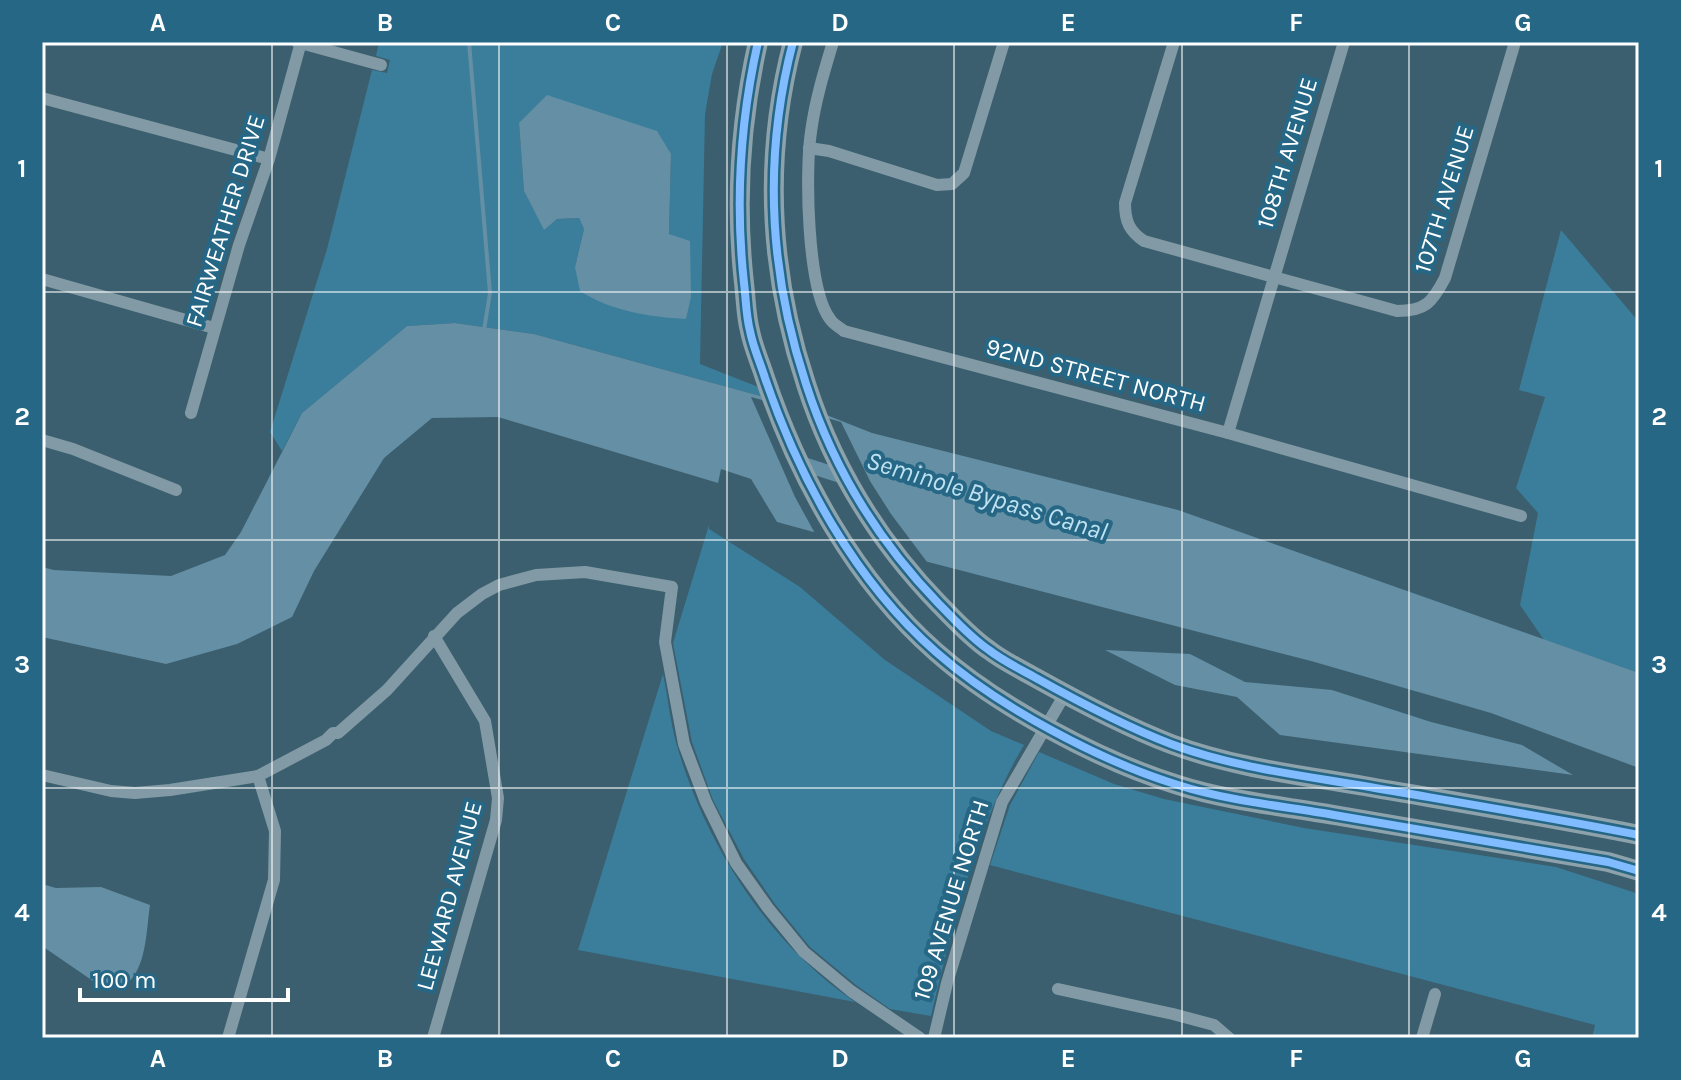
<svg xmlns="http://www.w3.org/2000/svg" width="1681" height="1080" viewBox="0 0 1681 1080" font-family="Karla,sans-serif">
<style>
.green{fill:#3a7e9b;fill-rule:evenodd}
.water{fill:#648fa4}
.pier{fill:#3b5f6f}
.lines{fill:none;stroke-linecap:round;stroke-linejoin:round}
.stream{stroke:#648fa4;stroke-width:4}
.canal{stroke:#648fa4;stroke-width:14}
.street{stroke:#829aa5;stroke-width:12}
.primary{stroke:#8da2ab;stroke-width:20}
.cycleway-casing{stroke:#256785;stroke-width:13}
.cycleway{stroke:#80bcff;stroke-width:8}
.grid{fill:none;stroke:#fff;stroke-width:2;stroke-opacity:0.55}
.labels{text-anchor:middle;dominant-baseline:central;stroke-width:8;stroke-linejoin:round;paint-order:stroke}
.street-label{font-size:24px;fill:#fff;stroke:#256785}
.water-label{font-size:26px;font-style:italic;fill:#bee2f1;stroke:#256785}
.neatline{fill:none;stroke:#fff;stroke-width:3}
.grid-label{font-size:26px;text-anchor:middle;font-weight:bold;fill:#fff}
</style>
<rect width="100%" height="100%" fill="#3b5f6f"/>
<!-- green -->
<g class="green">
<path d="M379 42H723L712 74 705 114 700 364 761 388 764 397 534 334 455 323 407 326 302 413 282 451 270 432 327 249 372 70 387 73 390 60 376 56ZM519 123 671 154 669 234 575 267 584 229 579 218 557 219 544 229 524 191Z"/>
<path d="M1561 230 1639 322V673L1544 640 1520 605 1538 513 1516 488 1545 397 1519 390Z"/>
<path d="M709 525V529L800 587 885 660 991 731 1024 745C977 823 952 928 931 1016L890 1009 856 985 810 947 775 904 744 859 713 800 692 742 673 643Z"/>
<path d="M663 674C668 697 670 722 677 746 706 845 768 943 855 1002L578 950Z"/>
<path d="M1039 752 1114 784 1164 799 1304 828 1556 867 1639 894V1038H1592L1595 1025 990 865 1010 805Z"/>
</g>
<!-- water -->
<g class="water">
<path d="M547 95 657 131 671 154 669 234 690 241 691 297 686 319C650 317 610 311 580 291L575 267 584 229 579 218 557 219 544 230 524 191 519 123Z"/>
<path d="M455 323 534 334 764 397 832 537 777 522 751 479 721 469 718 483 498 417 432 418 384 458 314 571 292 617 237 644 166 664 42 637V567L54 570 171 576 225 555 241 532 302 413 407 326Z"/>
<path d="M824 414 872 433 1178 510 1639 673V768L1491 713 1311 661 905 556Z"/>
<path d="M1105 650 1190 654 1245 682 1332 690 1431 722 1522 745 1573 775 1280 735 1237 697 1175 685Z"/>
<path d="M42 884 56 888 101 887 150 905C146 931 147 970 124 986L93 981 42 946Z"/>
</g>
<!-- pier -->
<g class="pier">
<path d="M751 397 770 402 831 541 817 537 795 497Z"/>
<path d="M820 416 841 422 870 481 891 514 930 566 904 559Z"/>
</g>
<g class="lines">
<!-- stream -->
<path class="stream" d="M469 42 490 293 484 330"/>
<!-- canal -->
<path class="canal" d="M797 462 850 479"/>
<!-- street -->
<g class="street">
<path d="M297 42 381 65"/>
<path d="M833 42C824 72 815 101 811 132 805 170 807 289 830 319 833 324 839 327 844 331L1228 433 1521 516"/>
<path d="M1174 42 1125 203C1125 221 1129 231 1144 241L1397 311C1425 311 1432 303 1445 278L1515 42"/>
<path d="M42 98 269 159"/>
<path d="M809 148 829 151 937 185 952 184 964 173 1004 42"/>
<path d="M42 279 214 328"/>
<path d="M191 413 239 245 269 159 301 42"/>
<path d="M1228 433 1344 42"/>
<path d="M42 440 73 449 176 490"/>
<path d="M42 775 111 791 135 793 170 790 258 776 326 740 333 733H338L387 690 457 613 482 594 499 585 536 575 585 572 672 587 665 642 684 744 706 802 736 863 768 908 804 952 851 991 920 1038"/>
<path d="M1058 989 1173 1014 1214 1025 1229 1038"/>
<path d="M228 1038 274 880 275 831 258 776"/>
<path d="M433 1038 496 820 498 798 485 721 434 636"/>
<path d="M934 1038 947 983 1002 802 1065 694"/>
<path d="M1422 1038 1435 994"/>
</g>
<!-- primary -->
<g class="primary">
<path d="M758 42C740 122 735 201 744 283 746 299 746 316 750 331 753 347 760 362 765 378 799 478 855 581 936 652 997 706 1100 761 1178 785 1228 801 1283 806 1334 815 1426 831 1517 847 1608 862L1639 871"/>
<path d="M793 42C763 157 769 272 806 384 833 468 878 541 939 604 955 620 970 637 989 650 1003 661 1020 669 1036 678 1079 702 1124 726 1171 744 1232 767 1299 775 1364 786 1456 802 1548 817 1639 835"/>
</g>
<defs>
<g id="cycleway">
<path d="M758 42C740 122 735 201 744 283 746 299 746 316 750 331 753 347 760 362 765 378 799 478 855 581 936 652 997 706 1100 761 1178 785 1228 801 1283 806 1334 815 1426 831 1517 847 1608 862L1639 871"/>
<path d="M793 42C763 157 769 272 806 384 833 468 878 541 939 604 955 620 970 637 989 650 1003 661 1020 669 1036 678 1079 702 1124 726 1171 744 1232 767 1299 775 1364 786 1456 802 1548 817 1639 835"/>
</g>
</defs>
<!-- cycleway casing -->
<use href="#cycleway" class="cycleway-casing"/>
<!-- cycleway -->
<use href="#cycleway" class="cycleway"/>
</g>
<!-- grid -->
<path class="grid" d="M272 42V1038M499 42V1038M727 42V1038M954 42V1038M1182 42V1038M1409 42V1038M42 292H1639M42 540H1639M42 788H1639"/>
<g class="labels">
<!-- street labels -->
<g class="street-label">
<text transform="translate(1287 153) rotate(-73)">108TH AVENUE</text>
<text transform="translate(1444 199) rotate(-73)">107TH AVENUE</text>
<text transform="translate(225 221) rotate(-73)">FAIRWEATHER DRIVE</text>
<text transform="translate(1096 375) rotate(15)">92ND STREET NORTH</text>
<text transform="translate(449 896) rotate(-75)">LEEWARD AVENUE</text>
<text transform="translate(951 900) rotate(-73)">109 AVENUE NORTH</text>
</g>
<!-- water labels -->
<g class="water-label">
<text transform="translate(987 496) rotate(17)">Seminole Bypass Canal</text>
</g>
</g>
<!-- border -->
<rect width="1681" height="1080" fill="none" stroke="#256785" stroke-width="88"/>
<!-- scale -->
<path d="M80 988v12h208v-12" fill="none" stroke="#ffffff" stroke-width="4"/>
<text x="92" y="988" font-size="24" fill="#ffffff" stroke="#256785" stroke-width="6" paint-order="stroke">100 m</text>
<rect x="44" y="44" width="1593" height="992" class="neatline"/>
<g class="grid-label">
<text x="158" y="31">A</text>
<text x="385" y="31">B</text>
<text x="613" y="31">C</text>
<text x="840" y="31">D</text>
<text x="1068" y="31">E</text>
<text x="1296" y="31">F</text>
<text x="1523" y="31">G</text>
<text x="22" y="177">1</text>
<text x="1659" y="177">1</text>
<text x="22" y="425">2</text>
<text x="1659" y="425">2</text>
<text x="22" y="673">3</text>
<text x="1659" y="673">3</text>
<text x="22" y="921">4</text>
<text x="1659" y="921">4</text>
<text x="158" y="1067">A</text>
<text x="385" y="1067">B</text>
<text x="613" y="1067">C</text>
<text x="840" y="1067">D</text>
<text x="1068" y="1067">E</text>
<text x="1296" y="1067">F</text>
<text x="1523" y="1067">G</text>
</g>
</svg>
